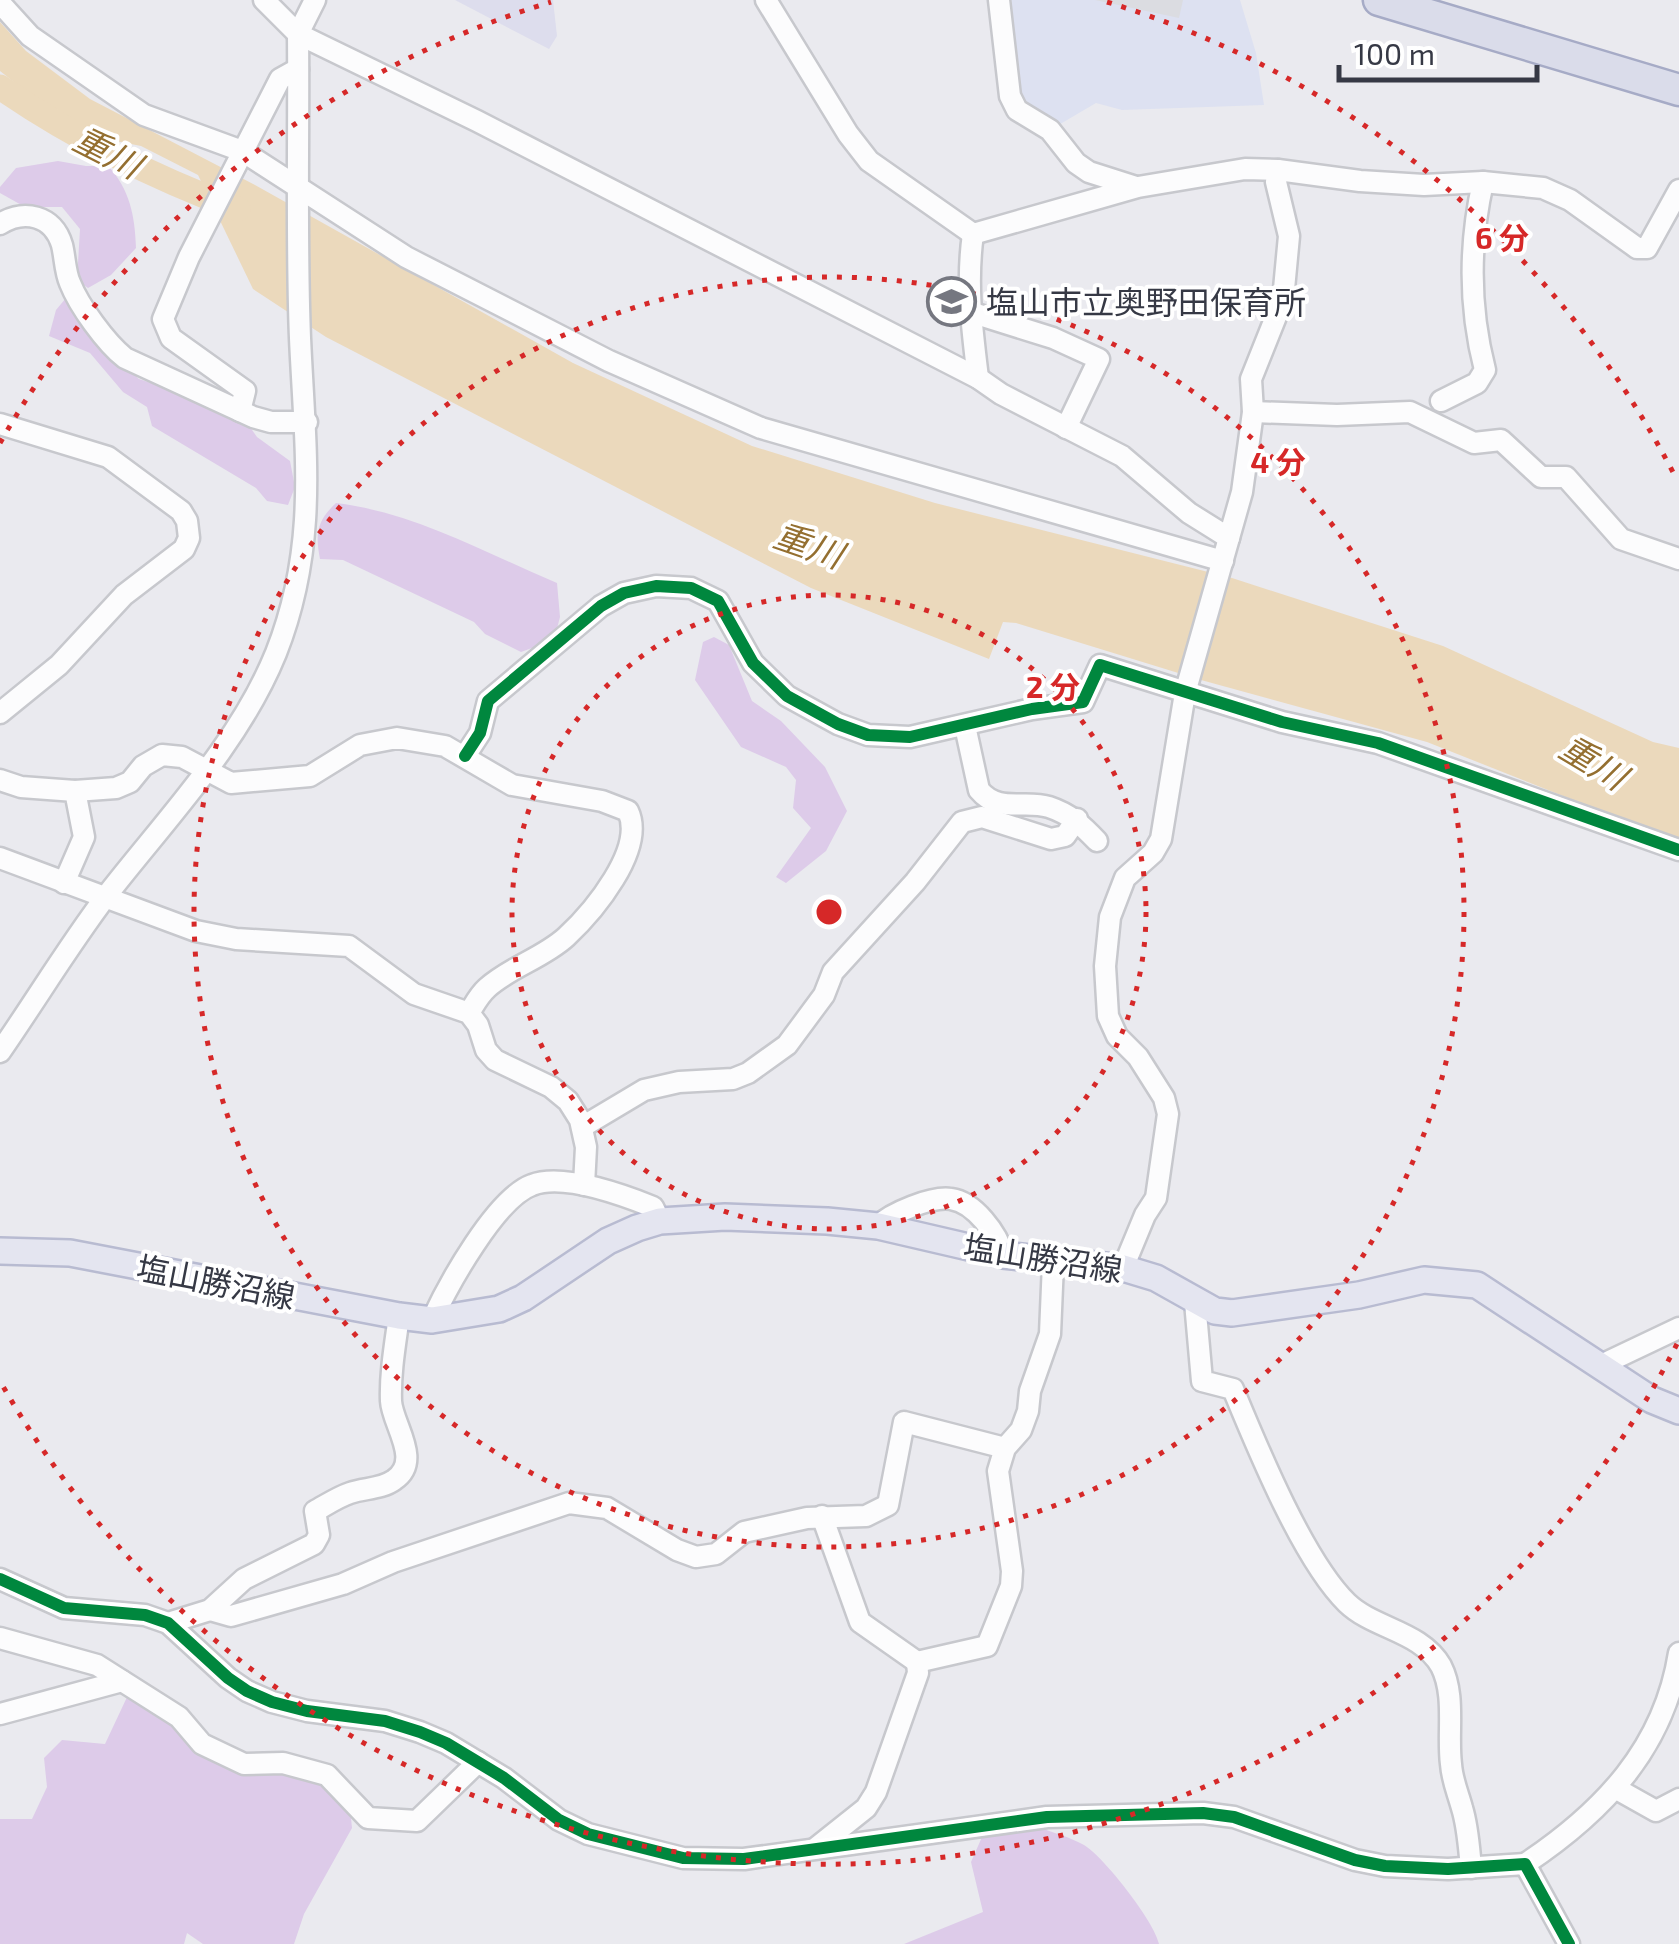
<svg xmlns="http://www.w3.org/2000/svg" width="1679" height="1944" viewBox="0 0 1679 1944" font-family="'Exo 2','Noto Sans JP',sans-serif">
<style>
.commercial{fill:#dde1f1}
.education{fill:#dddded}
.green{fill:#ddcbe9}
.parking{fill:#dbdce1}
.water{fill:#ebd9bc}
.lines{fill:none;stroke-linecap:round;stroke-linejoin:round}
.river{stroke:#ebd9bc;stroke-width:25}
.minor-casing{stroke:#c7c8cd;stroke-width:25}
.major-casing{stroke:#b8bbd1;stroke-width:30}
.highway-casing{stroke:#a6abc6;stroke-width:35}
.minor{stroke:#fcfcfd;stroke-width:20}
.major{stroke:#e4e5f0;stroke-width:25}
.highway{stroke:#dadcea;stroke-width:30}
.cycleway-casing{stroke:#fff;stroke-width:19}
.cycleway{stroke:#00873e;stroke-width:12}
.ring{fill:none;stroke:#d62828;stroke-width:5;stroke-dasharray:5 10}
.labels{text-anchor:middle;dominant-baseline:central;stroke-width:8;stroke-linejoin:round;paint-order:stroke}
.poi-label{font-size:32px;fill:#363945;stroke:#fff;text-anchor:start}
.street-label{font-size:32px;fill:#363945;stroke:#fff}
.water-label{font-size:35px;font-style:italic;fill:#946f30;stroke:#fff}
.centre{fill:#d62828;stroke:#fff;stroke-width:5}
.ring-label{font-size:30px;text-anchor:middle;font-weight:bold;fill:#d62828;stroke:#fff;stroke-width:8;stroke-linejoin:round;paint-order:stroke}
</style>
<rect width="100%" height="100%" fill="#eaeaef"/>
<!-- commercial -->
<path class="commercial" d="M999 0H1240L1256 53 1264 105 1122 110 1096 103 1050 130 1017 110Z"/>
<!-- education -->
<path class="education" d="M455 0H553L557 36 549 49Z"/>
<!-- green -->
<g class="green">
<path d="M58 161 86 166H108C130 189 135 217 136 248L111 275 88 288 77 280 80 229 62 207H25L0 193V187L16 168Z"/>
<path d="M66 298 102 346 139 379 181 393 247 423 257 437 290 461 295 487 288 505 267 501 256 488 152 426 147 407 123 392 90 353 49 336 56 310Z"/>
<path d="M336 503C416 513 483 552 557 583L560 617 554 640 521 652 485 634 474 622 343 560 320 559C315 533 317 521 336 503Z"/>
<path d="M714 637 729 645 752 701 781 721 825 767 847 811 826 851 786 883 776 877 811 828 793 808 796 780 786 767 741 747 695 680 703 642Z"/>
<path d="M128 1695 169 1717 195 1751 252 1773 283 1767 330 1786 351 1818 352 1828 304 1914 294 1944H203L187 1933 184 1944H0V1819H32L47 1787 44 1758 62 1740 105 1744Z"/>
<path d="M1039 1827C1053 1833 1070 1837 1084 1845 1103 1856 1155 1922 1159 1944H904L983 1912 971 1862 982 1837Z"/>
</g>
<!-- parking -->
<path class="parking" d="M1095 0H1183L1179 18Z"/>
<!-- water -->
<path class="water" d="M0 22 26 51 90 99 255 185 573 363 752 446 935 503 1232 578 1443 646 1653 742 1679 748V842L1427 742 1201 680 1016 623 1003 622 989 659 811 588 326 337 253 289 198 175 141 146 106 139 24 90 0 71Z"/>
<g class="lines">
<!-- river -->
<path class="river" d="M0 87C75 139 153 177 238 209"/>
<defs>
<g id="minor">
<path d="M264 0 298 34 477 121 978 378 1001 394 1122 456 1189 513 1229 538"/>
<path d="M766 0 848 134 869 161 973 234"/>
<path d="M999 0 1010 96 1017 110 1050 130 1076 163 1089 172 1136 187"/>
<path d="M0 3 30 36 144 115 242 151 406 257 609 361 761 428 1223 561"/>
<path d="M0 224C24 209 53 215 62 245 65 257 65 272 70 283 79 306 106 343 125 358L253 417 271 422H307"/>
<path d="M973 234 1138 187 1245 169 1278 170 1360 181 1424 185 1483 182 1543 188 1570 200 1637 248H1647L1679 190"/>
<path d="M973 234C966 283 972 329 978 378"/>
<path d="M970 312 1053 338 1099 359 1066 428"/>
<path d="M1441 401 1477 383 1485 370C1469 308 1469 244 1483 182"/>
<path d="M240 411 245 391 171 338 163 319 189 257 280 79 298 69"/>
<path d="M1253 412 1337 415 1410 412 1474 443 1501 440 1541 477H1566L1621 539 1679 559"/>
<path d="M0 424 108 457 181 511 187 521 189 538 184 549 124 595 59 665 0 713"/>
<path d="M965 726 979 790C999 814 1024 799 1049 807 1070 814 1082 825 1097 841"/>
<path d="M465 756 480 733 488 701 601 606 624 593 656 586 691 588 718 601 753 663 787 696 838 724 868 735 910 737 1032 709 1083 702 1100 665 1282 722 1378 743 1679 850"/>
<path d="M0 780 21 787 75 791 84 837 64 883"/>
<path d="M75 791 116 788 130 782 143 766 162 755 182 757 231 783 310 776 360 745 397 738 445 746 512 785 602 801 628 811C646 849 593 912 566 937 543 958 510 967 487 988 479 995 474 1005 469 1013"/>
<path d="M0 858 196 931 236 939 349 946 414 994 469 1013 478 1025 486 1050 495 1060 551 1087 568 1101 580 1120 586 1147 584 1185"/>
<path d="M0 1052C36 1000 69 945 107 895 166 819 239 744 276 653 319 544 305 451 300 338 296 237 299 136 298 34L315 0"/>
<path d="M582 1127 644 1090 679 1082 733 1079 748 1073 787 1045 824 995 833 972 915 882 962 822 982 817 1051 839 1065 836 1077 819"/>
<path d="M878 1226C891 1213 932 1196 951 1199 974 1202 998 1234 1003 1255"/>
<path d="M1123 1268 1145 1215 1156 1198 1168 1114 1164 1098 1138 1057 1117 1036 1108 1016 1105 966 1110 917 1125 878 1153 853 1161 839 1185 693 1242 492 1253 412 1251 379 1279 309 1284 289 1289 236 1276 182 1278 170"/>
<path d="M1195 1302 1202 1381 1233 1389C1257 1447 1303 1560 1347 1603 1374 1629 1421 1631 1441 1666 1456 1695 1447 1733 1451 1764 1452 1780 1458 1793 1462 1808 1468 1827 1469 1848 1471 1868"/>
<path d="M432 1320C448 1285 496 1198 532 1185 563 1173 623 1195 653 1207L660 1221"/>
<path d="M1599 1366 1679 1328"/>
<path d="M822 1516 860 1622 917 1662"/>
<path d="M0 1579 64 1608 145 1615 168 1623 228 1678 247 1691 272 1702 307 1711 385 1721 420 1732 446 1743 504 1778 559 1820 588 1834 683 1858 744 1859 1047 1817 1203 1813 1234 1817 1355 1860 1385 1866 1448 1869 1525 1864 1569 1944"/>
<path d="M210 1610 231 1616 343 1584 393 1562 569 1503 607 1508 677 1550 696 1557 716 1554 744 1532 807 1518 866 1516 888 1505 904 1422 1005 1448"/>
<path d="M168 1623 210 1610 244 1579 314 1544 319 1535 315 1511C326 1505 338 1497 350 1493 364 1488 382 1489 394 1480 423 1461 392 1424 391 1401 390 1373 395 1345 399 1316"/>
<path d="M0 1638 97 1665 179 1717 202 1744 244 1764 283 1763 327 1775 368 1818 417 1821 478 1762"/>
<path d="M917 1662 987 1646 1011 1586 1012 1571 998 1471 1005 1448 1021 1430 1028 1411 1030 1391 1050 1334 1053 1263"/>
<path d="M0 1714 122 1681"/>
<path d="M1615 1788 1656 1811 1679 1799"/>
<path d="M817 1847 866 1808 876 1792 918 1673 917 1662"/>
<path d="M1525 1864C1603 1812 1664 1748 1679 1653"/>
</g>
<path id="major" d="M0 1251 70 1253 399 1316 432 1320 499 1309 523 1298 608 1241 637 1228 660 1221 725 1217 827 1221 878 1226 1003 1255 1123 1268 1156 1278 1215 1311 1232 1313 1359 1295 1424 1280 1477 1285 1652 1400 1679 1411"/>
<path id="highway" d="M1379 0 1679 90"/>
</defs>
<!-- minor casing -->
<use href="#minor" class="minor-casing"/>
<!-- major casing -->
<use href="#major" class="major-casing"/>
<!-- highway casing -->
<use href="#highway" class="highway-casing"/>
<!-- minor -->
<use href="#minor" class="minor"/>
<!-- major -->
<use href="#major" class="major"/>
<!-- highway -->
<use href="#highway" class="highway"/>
<defs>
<g id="cycleway">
<path d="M465 756 480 733 488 701 601 606 624 593 656 586 691 588 718 601 753 663 787 696 838 724 868 735 910 737 1032 709 1083 702 1100 665 1282 722 1378 743 1679 850"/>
<path d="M0 1579 64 1608 145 1615 168 1623 228 1678 247 1691 272 1702 307 1711 385 1721 420 1732 446 1743 504 1778 559 1820 588 1834 683 1858 744 1859 1047 1817 1203 1813 1234 1817 1355 1860 1385 1866 1448 1869 1525 1864 1569 1944"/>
</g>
</defs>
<!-- cycleway casing -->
<use href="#cycleway" class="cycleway-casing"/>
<!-- cycleway -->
<use href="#cycleway" class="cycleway"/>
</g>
<!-- distance rings -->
<g class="ring">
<circle cx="829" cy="912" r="317"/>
<circle cx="829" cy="912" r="635"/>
<path d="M1677 1344A952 952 0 0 1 0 1381M0 443A952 952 0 0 1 551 2M1107 2A952 952 0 0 1 1677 480"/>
</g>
<!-- icons -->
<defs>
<symbol id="school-ring" viewBox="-11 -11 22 22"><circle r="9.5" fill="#fff" stroke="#757780" stroke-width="1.5"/><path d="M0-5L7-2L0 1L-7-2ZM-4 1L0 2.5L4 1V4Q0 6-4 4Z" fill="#757780"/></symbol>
</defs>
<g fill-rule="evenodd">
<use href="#school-ring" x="924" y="274" width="55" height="55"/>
</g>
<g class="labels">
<!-- poi labels -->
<g class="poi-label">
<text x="986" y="301">塩山市立奥野田保育所</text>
</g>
<!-- street labels -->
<g class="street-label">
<text transform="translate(1043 1257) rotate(9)">塩山勝沼線</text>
<text transform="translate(216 1281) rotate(11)">塩山勝沼線</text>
</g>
<!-- water labels -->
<g class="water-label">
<text transform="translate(108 151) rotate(27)">重川</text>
<text transform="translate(809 544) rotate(19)">重川</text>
<text transform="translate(1594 761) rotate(31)">重川</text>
</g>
</g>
<circle cx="829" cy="912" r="15" class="centre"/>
<g class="ring-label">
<text x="1502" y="249">6 分</text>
<text x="1278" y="473">4 分</text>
<text x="1053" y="698">2 分</text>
</g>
<!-- scale -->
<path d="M1339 65v15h198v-15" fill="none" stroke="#363945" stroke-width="5"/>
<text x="1354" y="65" font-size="30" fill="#363945" stroke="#ffffff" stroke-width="8" paint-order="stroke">100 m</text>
</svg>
